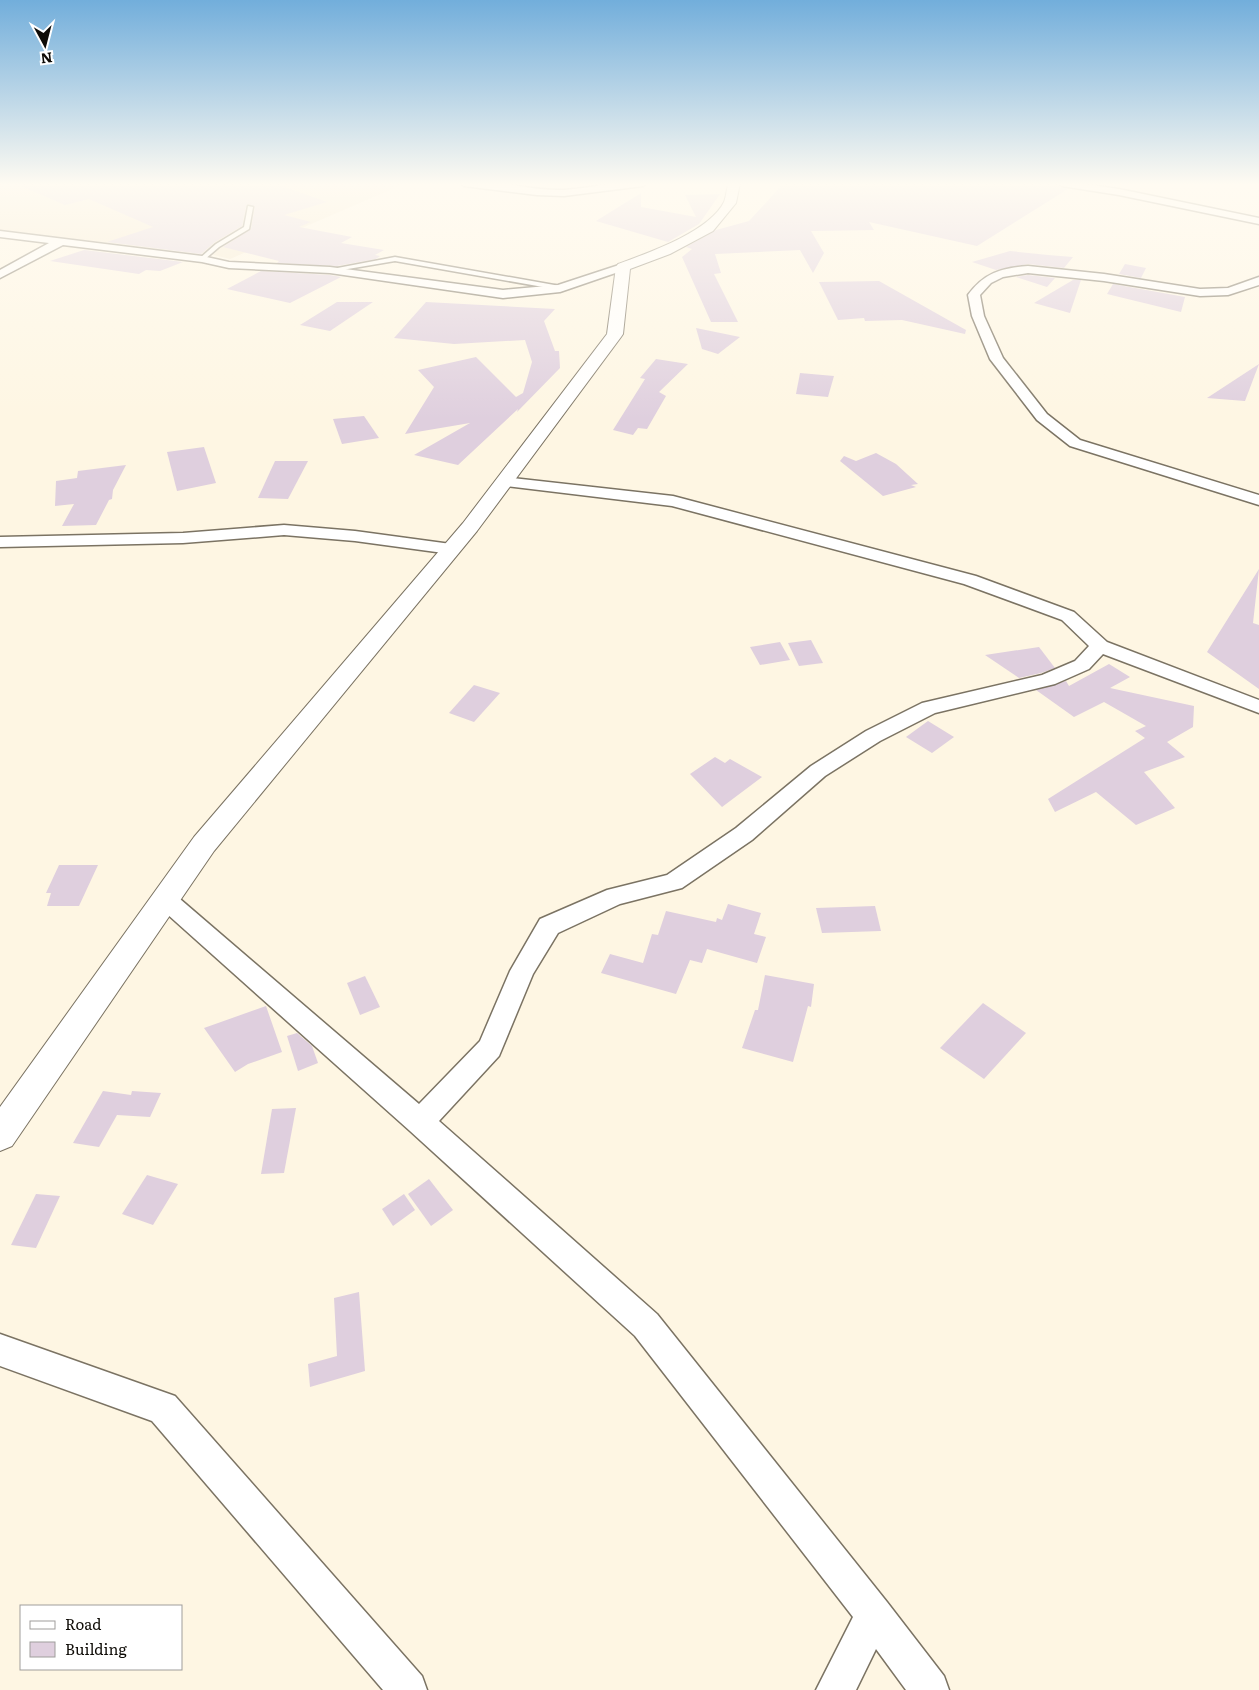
<svg xmlns="http://www.w3.org/2000/svg" width="1259" height="1690" viewBox="0 0 1259 1690" font-family="Literata,serif">
<style>
.built{fill:#f5e9d0}
.building{fill:#dfcfde}
.lines{fill:none;stroke-linecap:round;stroke-linejoin:round}
.service-casing{stroke:#7b7363;stroke-width:3}
.minor-casing{stroke:#7b7363;stroke-width:3}
.tertiary-casing{stroke:#7b7363;stroke-width:2}
.service{fill:#fff;fill-rule:evenodd}
.minor{fill:#fff;fill-rule:evenodd}
.tertiary{fill:#fff;fill-rule:evenodd}
</style>
<rect width="100%" height="100%" fill="#fef6e3"/>
<!-- built -->
<path class="built" d="M0 183H406L230 259 210 254 0 231Z"/>
<!-- building -->
<g class="building">
<path d="M14 183H274L327 202 284 215 311 222 299 227 352 237 341 243 384 250 375 255 380 256 376 259 337 266 277 263 279 261 223 247 251 229 255 207 248 204 246 206 242 226 215 242 201 254 107 242 153 227 89 199 65 205Z"/>
<path d="M784 183H1043L1056 184 1068 189 977 246 869 222 874 230 811 231 824 253 813 273 800 250 715 254 721 273 714 274 738 322H711L682 257 692 249 686 247 716 230 749 221Z"/>
<path d="M641 193V207L696 217 685 195 720 194 699 224 668 242 596 221Z"/>
<path d="M84 250 183 262 160 271 146 270 139 274 50 261Z"/>
<path d="M1010 251 1048 255 1073 257 1064 268 1028 264 996 270 972 262Z"/>
<path d="M1125 264 1146 268 1141 278 1119 274Z"/>
<path d="M261 271 330 275 341 277 290 303 227 289Z"/>
<path d="M1028 275 1055 278 1047 287 1016 277Z"/>
<path d="M1073 280H1081L1070 313 1034 303Z"/>
<path d="M879 281 966 330 965 334 902 320 865 321 864 318 838 320 819 282Z"/>
<path d="M1113 284 1185 297 1181 312 1107 294Z"/>
<path d="M337 302H373L330 331 300 325Z"/>
<path d="M426 302 555 309 544 321 555 351H559L560 368 517 412 518 409 458 465 414 455 470 423 405 434 434 387 418 370 476 357 516 397 523 393 532 362 525 340 454 344 394 338Z"/>
<path d="M696 328 740 337 718 354 702 349Z"/>
<path d="M656 359 688 364 659 392 666 396 647 429 638 428 633 435 613 430 645 379 640 378Z"/>
<path d="M1259 364 1245 401 1207 398Z"/>
<path d="M800 373 834 376 828 397 796 394Z"/>
<path d="M364 416 379 438 342 444 333 419Z"/>
<path d="M204 447 216 483 177 491 167 452Z"/>
<path d="M876 453 896 464 918 484 911 485 916 487 883 496 840 461 844 456 856 461Z"/>
<path d="M275 461H308L288 499 258 498Z"/>
<path d="M126 465 113 490 112 499 109 500 96 525 62 526 74 504 55 506 56 481 77 478 78 471Z"/>
<path d="M1259 569 1253 623 1259 625V689L1207 652Z"/>
<path d="M811 640 823 663 799 666 788 643Z"/>
<path d="M780 642 790 660 760 665 750 647Z"/>
<path d="M1039 647 1055 668 1041 673 1019 678 985 655Z"/>
<path d="M1109 664 1130 677 1110 688 1194 706 1193 727 1167 742 1185 757 1144 772 1175 808 1136 825 1096 792 1055 812 1048 799 1145 738 1135 731 1146 726 1104 702 1074 717 1036 690 1066 681 1069 686Z"/>
<path d="M474 685 500 693 474 722 449 713Z"/>
<path d="M928 721 954 737 932 753 906 737Z"/>
<path d="M715 757 725 763 730 759 762 777 722 807 690 774Z"/>
<path d="M59 865H98L79 906H47L51 893H46Z"/>
<path d="M728 904 761 913 754 934 766 937 757 963 707 949 702 963 690 960 676 994 601 973 610 954 643 963 652 934 658 935 666 911 716 922 717 918 722 920Z"/>
<path d="M875 906 881 931 822 933 816 908Z"/>
<path d="M765 975 814 984 811 1007 808 1006 793 1062 742 1048 755 1010H758Z"/>
<path d="M365 976 380 1007 360 1015 347 983Z"/>
<path d="M983 1003 1026 1033 984 1079 940 1048Z"/>
<path d="M266 1006 282 1052 248 1064 235 1072 204 1028Z"/>
<path d="M297 1033 312 1046 318 1063 298 1071 287 1036Z"/>
<path d="M103 1091 131 1095 132 1091 161 1093 150 1117 117 1115 99 1147 73 1143Z"/>
<path d="M296 1108 284 1173 261 1174 272 1109Z"/>
<path d="M147 1175 178 1184 153 1225 122 1214Z"/>
<path d="M429 1179 453 1210 431 1226 408 1194Z"/>
<path d="M36 1194 60 1196 36 1248 11 1245Z"/>
<path d="M404 1194 415 1210 393 1226 382 1209Z"/>
<path d="M359 1292 365 1371 310 1387 308 1364 337 1356 334 1298Z"/>
</g>
<g class="lines">
<defs>
<g id="service">
<path d="M248 206 253 207 249 229 219 247 204 260H200V258L216 244 244 227Z"/>
<path d="M395 257 560 286 563 288 560 290 395 261 330 272 327 270Z"/>
</g>
<g id="minor">
<path d="M459 183C493 178 529 191 563 190 591 189 620 179 648 183L643 186 564 196 537 195 464 186Z"/>
<path d="M1057 183H1078L1119 189 1259 218V224L1119 195 1062 186Z"/>
<path d="M0 231 202 256 229 262 330 267 503 290 558 285 619 265H627L629 267 627 269 560 292 503 298 330 273 229 268 202 262 63 245 0 278V270L49 243 0 237Z"/>
<path d="M1028 266 1104 274 1200 289 1228 288 1259 277V285L1228 295 1200 296 1104 281 1028 273 1003 277 991 283 980 295 984 316 1003 358 1047 414 1080 440 1259 495V505L1070 446 1037 420 990 359 972 316 968 295C984 273 1001 268 1028 266Z"/>
<path d="M504 477 673 496 976 576 1074 612 1107 642 1259 700V713L1103 654 1089 669 1055 684 935 713 880 741 825 776 752 840 682 888 620 904 558 933 533 974 499 1056 439 1121 657 1314 887 1602 944 1676 949 1690H906L876 1649 856 1690H816L853 1617 635 1336 410 1131 157 905 153 899 157 893 165 890 173 893 419 1104 480 1041 510 971 540 919 607 890 667 875 736 828 811 766 866 731 922 703 1042 675 1075 661 1089 646 1062 620 964 584 672 506 498 485 496 482 498 479Z"/>
<path d="M284 525 355 531 451 544 457 545 459 549 457 553 451 554 355 541 284 535 183 543 0 547V537L183 533Z"/>
<path d="M0 1334 175 1396 422 1676 427 1690H383L152 1421 0 1366Z"/>
</g>
<path id="tertiary" d="M728 183H740L736 203 713 231 670 254 630 269 623 334 621 337 477 531 214 851 12 1146 0 1151V1107L194 837 463 523 607 334 616 267 618 264C648 253 709 232 724 202 726 197 727 189 728 183Z"/>
</defs>
<!-- service casing -->
<use href="#service" class="service-casing"/>
<!-- minor casing -->
<use href="#minor" class="minor-casing"/>
<!-- tertiary casing -->
<use href="#tertiary" class="tertiary-casing"/>
<!-- service -->
<use href="#service" class="service"/>
<!-- minor -->
<use href="#minor" class="minor"/>
<!-- tertiary -->
<use href="#tertiary" class="tertiary"/>
</g>
<!-- sky -->
<linearGradient id="sky" x2="0" y2="1"><stop stop-color="#72aedb"/><stop offset="0.44" stop-color="#fffbf2"/><stop offset="1" stop-color="#fffbf2" stop-opacity="0"/></linearGradient>
<rect width="1259" height="419" fill="url(#sky)"/>
<!-- legend -->
<rect x="20" y="1605" width="162" height="65" fill="#ffffff" stroke="#9f9d9b"/>
<rect x="30" y="1621" width="25" height="8" fill="#ffffff" stroke="#9f9d9b"/>
<text x="65" y="1630" font-size="15" fill="#0e0b06">Road</text>
<rect x="30" y="1642" width="25" height="15" fill="#dfcfde" stroke="#9f9d9b"/>
<text x="65" y="1655" font-size="15" fill="#0e0b06">Building</text>
<!-- north arrow -->
<g transform="translate(45 45) rotate(173)" stroke="#ffffff" stroke-width="4" paint-order="stroke">
<path d="M0-4L9 19L0 12L-9 19Z" fill="#0e0b06"/>
<text y="-8" font-size="14" font-weight="bold" text-anchor="middle" fill="#0e0b06">N</text>
</g>
</svg>
